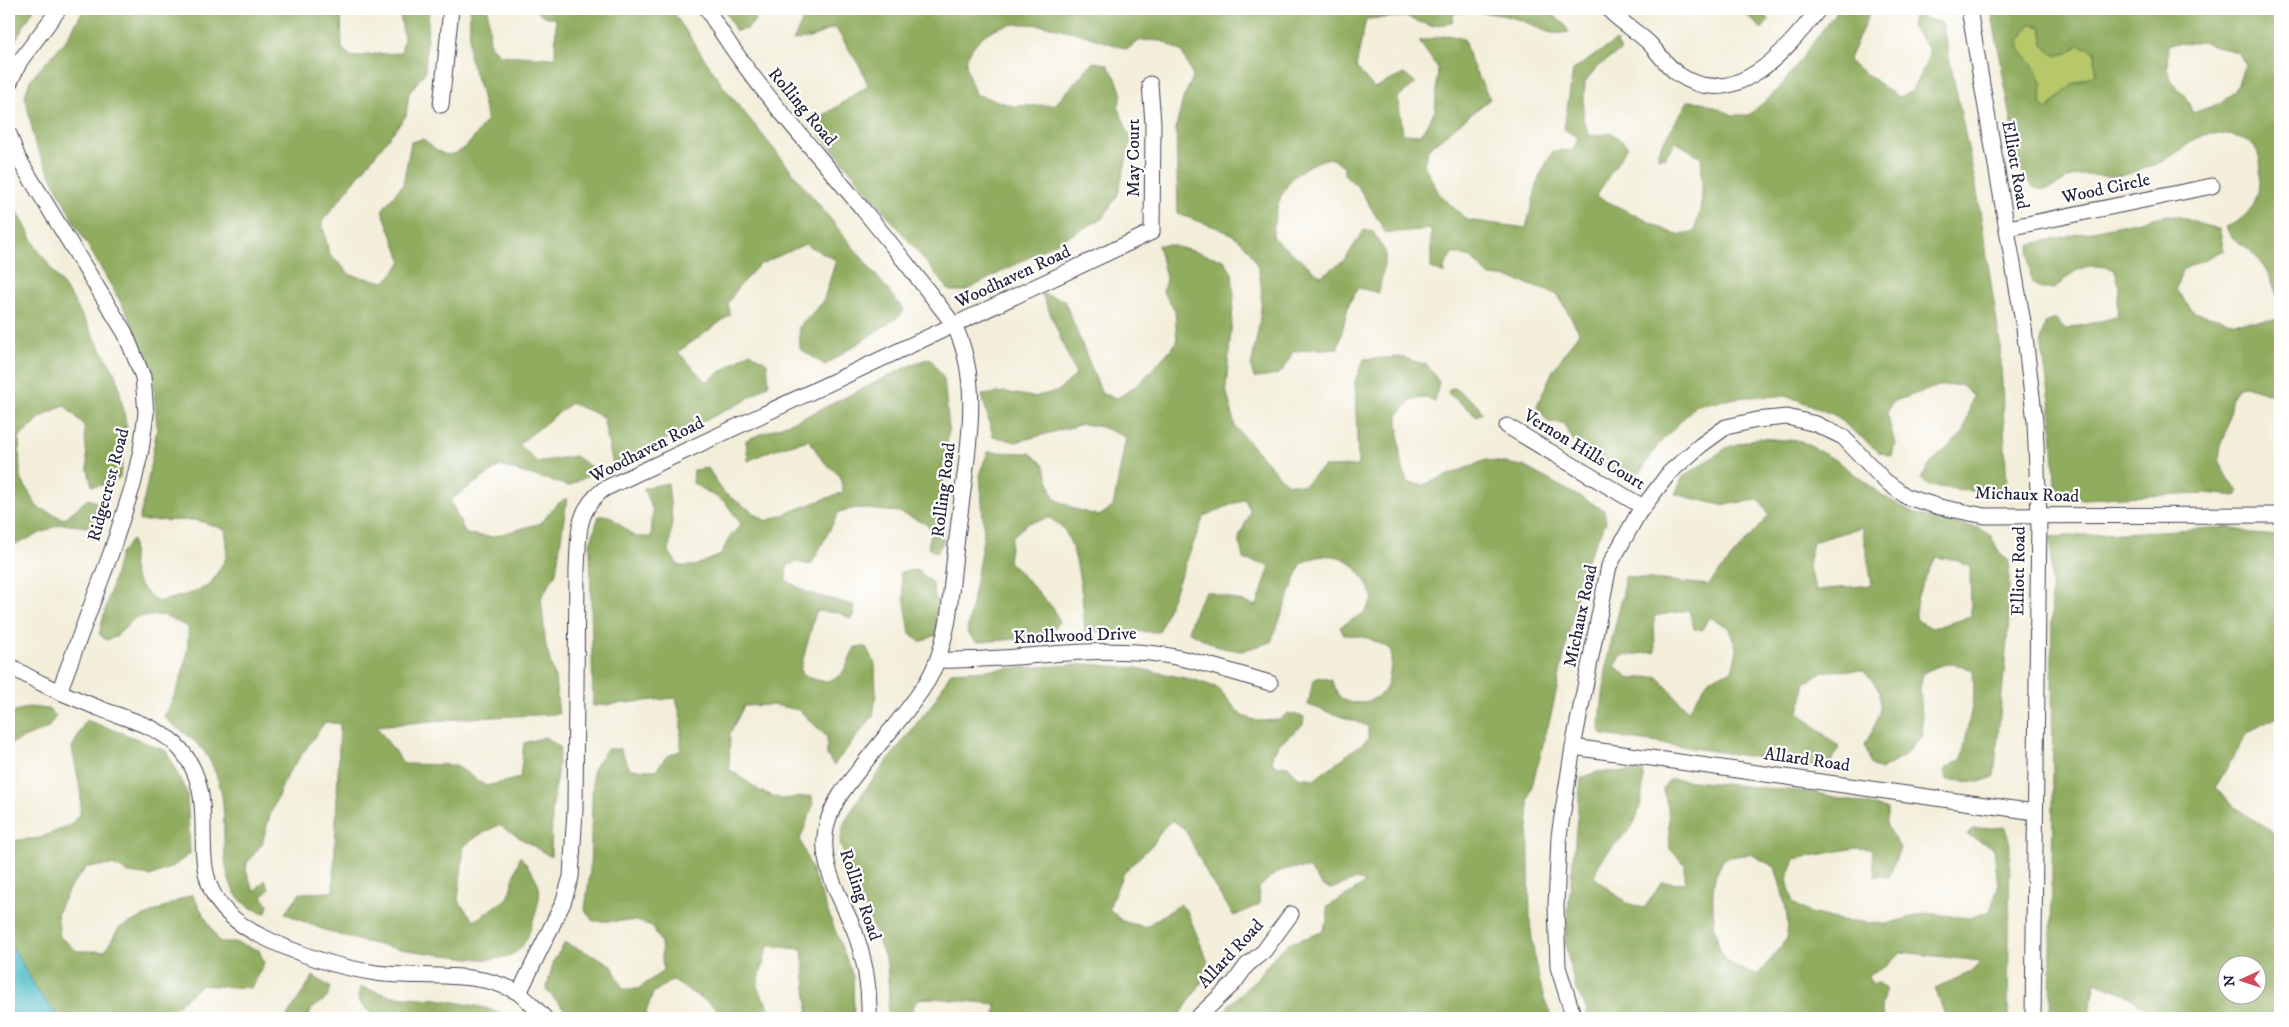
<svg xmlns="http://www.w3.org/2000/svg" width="2289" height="1027" viewBox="0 0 2289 1027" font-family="'IM FELL DW Pica',serif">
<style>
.green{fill:#b6c86b;stroke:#6c7553}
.forest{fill:#90ac5f;stroke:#59674d;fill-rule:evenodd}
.water{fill:#4ab8c4;stroke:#366d80}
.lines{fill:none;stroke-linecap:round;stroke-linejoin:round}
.street-casing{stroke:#414153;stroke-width:17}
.street{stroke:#fff;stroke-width:15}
.labels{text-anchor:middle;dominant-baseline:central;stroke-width:4.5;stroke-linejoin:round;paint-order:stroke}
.street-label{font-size:18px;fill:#22223b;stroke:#fff}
</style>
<rect width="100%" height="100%" fill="#fff"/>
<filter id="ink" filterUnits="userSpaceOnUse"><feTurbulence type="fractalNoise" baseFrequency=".02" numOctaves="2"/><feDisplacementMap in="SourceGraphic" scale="10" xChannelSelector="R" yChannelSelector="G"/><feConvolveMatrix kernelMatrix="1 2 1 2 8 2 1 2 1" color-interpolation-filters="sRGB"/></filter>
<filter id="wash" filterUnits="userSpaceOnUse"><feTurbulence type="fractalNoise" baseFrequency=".0096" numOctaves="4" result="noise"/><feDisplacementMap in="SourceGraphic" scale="20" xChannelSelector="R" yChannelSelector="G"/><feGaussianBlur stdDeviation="1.12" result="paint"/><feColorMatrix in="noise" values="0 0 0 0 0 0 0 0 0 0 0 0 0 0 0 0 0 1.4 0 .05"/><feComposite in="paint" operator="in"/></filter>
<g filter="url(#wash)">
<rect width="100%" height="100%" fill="#f3eed9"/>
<!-- green -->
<path class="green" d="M2031 23 2042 28 2043 45 2068 53 2079 45 2095 51 2096 74 2073 84 2046 110 2041 103C2042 92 2041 78 2034 68 2026 55 2021 58 2019 40Z"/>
<!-- forest -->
<g class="forest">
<path d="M9 9H34L9 51Z"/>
<path d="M84 9H341L342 49 352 57 376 54 401 53 404 38 399 9H429L425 72 409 93 406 116 322 222 329 254 351 275 385 282 402 262 382 210 403 184 411 142 423 139C429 144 436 150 442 153 461 162 478 131 487 119L480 88 469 56 470 9H488L490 45 500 55 555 58 556 19 544 16 533 9H671L723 86 904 310 901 315 825 365 800 349 799 326 823 302 836 260 805 244 759 265 739 286 728 303 730 315 678 352 706 382 750 352 767 363 769 384 743 402 613 465 603 417 571 403 519 444 537 462 575 456 597 471 569 486 500 466 450 500 466 534 491 537 541 523 556 505 567 498 556 573 541 598 546 647 555 679 559 714 469 718 376 726 404 764 455 765 486 786 520 778 524 743 545 737 560 747 552 813 551 857 499 825 479 835 464 846 458 900 474 921 508 898 520 856C542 885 544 886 533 921 528 936 525 950 508 956 491 962 471 958 454 956 395 950 338 940 285 913L300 893 333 892 340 724 325 722 287 775 270 815 262 844 247 863 246 870 254 892 265 880 269 889 262 897 268 904 266 913C209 901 230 831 221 791 219 781 214 768 209 759 199 740 179 731 164 717 179 688 190 660 188 627L163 615 136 617 116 637 106 640 99 634 120 554 132 540C135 552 132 558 133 568 135 583 146 592 157 602L189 594 210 585 226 558 227 544 225 530 197 520 139 521 147 485 157 428 153 374 128 315 73 220 35 144 25 95 30 80 66 40Z"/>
<path d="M724 9H752L756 20 747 29 736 31Z"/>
<path d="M805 9H1545L1564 24 1569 32C1546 37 1541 27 1520 20 1500 13 1475 11 1454 13L1452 23 1431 26 1405 17 1366 19 1356 67 1374 88 1404 74 1416 83 1398 97 1403 134 1420 135 1435 111 1438 69 1419 41 1448 35 1464 39 1470 60 1490 99 1428 149 1424 165 1440 195 1467 220 1526 228 1539 177 1553 151 1573 150 1578 138 1564 129 1573 70 1616 41 1621 51 1598 66 1585 82 1583 119 1590 136 1612 133 1628 146 1596 196 1676 235 1693 232C1704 209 1703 182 1701 157L1676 142 1665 157 1658 158V151L1688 101 1703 102 1733 115H1749L1779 89 1838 9H1899L1871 10 1848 61 1898 97 1911 92 1928 59 1929 48 1911 27 1913 15 1942 23 1977 191 2000 342 2007 488 2000 494 1929 486 1921 479 1931 463 1964 432 1973 395 1962 385 1939 386 1892 402 1887 413 1895 444 1892 456 1879 452 1834 415 1788 396 1744 397 1696 405 1657 446 1642 470 1629 480 1616 474 1574 442 1563 423 1548 422 1537 406 1552 372 1579 332 1558 295 1510 278 1490 276 1471 258 1452 253 1444 267 1445 274 1431 268V229L1386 233 1359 188 1344 174V166L1330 158C1289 167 1274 198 1273 238L1321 276 1344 261 1364 230 1373 232 1386 253 1379 293 1358 288 1349 303 1338 348 1293 351C1281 377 1282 375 1254 378L1251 367C1259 323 1278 260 1229 233 1213 225 1194 220 1178 214L1176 128 1183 99 1193 77 1182 52 1162 41 1141 40 1127 49C1087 37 1011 4 978 41 972 48 966 55 966 64 967 73 972 85 975 94L1013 106 1055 105 1093 62 1107 64 1116 78 1122 94 1118 107 1131 140 1118 194 1103 218 965 291H950L821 135 815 121 868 86 862 70 835 27 810 38 793 41 802 22Z"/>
<path d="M1571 9H1598L1589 14 1573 12Z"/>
<path d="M1740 9H1759L1769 20 1762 29Z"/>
<path d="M1991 9H2280V306C2274 286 2269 269 2254 254 2244 243 2230 241 2226 227 2237 223 2249 214 2254 203 2261 188 2265 158 2253 145 2244 136 2221 133 2209 134 2194 136 2180 152 2167 159 2154 165 2137 172 2124 175 2107 179 2087 172 2071 177 2065 179 2060 184 2054 187 2033 196 2024 180 2019 162ZM2031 23 2042 28 2043 45 2055 56 2068 53 2079 45 2095 51 2096 74 2073 84 2046 110 2041 103 2042 83 2036 69 2021 52 2019 40ZM2203 42 2239 53 2245 64 2235 91 2221 103 2193 113 2185 95 2172 82 2167 69 2168 44Z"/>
<path d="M9 194 36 247 72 298 117 377 127 429 120 477 109 485 92 486 88 470 84 425 64 405 40 418 19 438 20 477 37 507 64 519 88 499 97 502V519L89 527 61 524 9 547Z"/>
<path d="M2168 215C2184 215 2199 227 2219 228L2224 250 2182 270 2176 290 2194 312 2232 322 2275 320 2280 313V392L2274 395 2245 386 2238 387 2232 396 2226 433 2221 446 2219 459 2225 474 2239 491 2236 496 2205 493 2083 499 2060 493 2055 484 2051 407 2041 341 2045 323 2056 319 2066 329 2109 319 2117 315 2119 285 2115 270C2087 260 2074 269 2055 289H2041L2031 281 2029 252 2031 244Z"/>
<path d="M1158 245H1171L1224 260 1232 273 1234 296 1226 388 1235 427 1286 483 1304 485 1323 467 1358 466 1355 381 1364 359 1401 357 1427 365 1439 382 1435 402 1428 398 1412 399 1398 415 1400 456 1407 483 1423 485 1486 460 1523 466 1604 510 1606 522 1583 567 1552 711 1528 801 1530 922 1535 962 1544 999 1552 1018H1221L1229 1005 1259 976 1277 953 1288 944 1322 932 1328 919 1327 907 1366 883 1357 879 1331 889 1322 885 1309 869C1283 866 1276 871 1258 889L1260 904 1234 916 1209 878 1185 829 1172 820 1161 831 1154 843 1123 873 1109 908 1122 921 1145 927 1180 904 1187 911 1208 962 1205 977 1178 1018H995L996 1004 932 998 918 999 912 1009V1018H887L889 995 887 963 840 844 844 823 864 791 935 700 951 672 1088 664 1136 668 1195 680 1218 688 1242 716 1258 721 1279 720 1288 713 1304 717 1303 725 1281 742 1272 755 1273 765 1288 766 1298 777 1315 779 1368 739V726L1308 705 1313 681 1317 677 1331 680C1334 685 1336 693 1340 697 1352 708 1374 702 1384 691 1390 684 1392 659 1391 649L1368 638 1343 634 1340 627 1365 612 1373 599C1361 564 1338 543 1301 564L1271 642 1241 651 1218 647 1188 631 1196 607 1206 591 1257 606 1270 566 1243 559 1239 538 1250 512 1245 499 1204 516 1159 632 1100 631 1085 634C1083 603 1080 558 1065 531 1062 526 1055 522 1050 518L1028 523 1012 537 1008 560 1054 609 1059 621 1049 637 976 642 967 633 984 533 980 472 988 452 1030 453 1044 465 1054 498 1075 509 1099 516 1113 507 1126 437 1101 427 1083 424 1016 442 993 436 982 395 1005 392 1033 397 1058 391 1076 375 1042 294 1064 300 1102 394 1118 398 1141 382 1177 342 1175 311 1163 292 1166 278Z"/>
<path d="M930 358 944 379 949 429 943 465V542L937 553 928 548 931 530 926 524 899 512 856 508 839 512 811 565 797 562 787 566 786 580 808 593 853 605 854 613 851 619 840 613 816 611 800 671C811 680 826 686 840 675 846 670 851 655 855 647H866L875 664 876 694 873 716 834 765 827 756V737L799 710 773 705 744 706 730 733 729 769 760 791 781 799 812 796 813 805 800 840 853 976 854 1018H809L802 949 768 946 757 987 775 1018H722L715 1007 672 980 653 993 644 1018H573L546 990 554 960 565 943 599 958 612 966 623 989H638L663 971 661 943 652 926 636 921H593L585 910 590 871 593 769 607 749H620L630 769 656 770 666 757 681 750V719L676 698 593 706 590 544 599 516H610L635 537H651L653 511 643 488 668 483 672 520 669 552 679 566H694L721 555 729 538 741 524 725 502 693 483 694 470 708 468 724 493 766 521 843 492 840 476 822 460 809 440 772 450 748 461 746 440 809 415 915 363Z"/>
<path d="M1454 388 1478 405 1482 413 1477 416 1448 393 1449 389Z"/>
<path d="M1758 438 1801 441 1839 462 1882 495 1914 514 1978 528 1991 536 2000 554 2009 561V621L1994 777 1979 782 1947 780 1945 769 1962 759 1974 695 1973 671C1952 660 1944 663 1923 673L1920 687 1923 736 1903 757 1880 770 1871 765 1865 745 1880 714V691L1863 670 1825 671 1805 683 1799 713 1839 747 1829 768 1603 735 1599 728 1608 655 1623 594 1624 576 1708 585 1769 515 1759 500 1721 505 1675 494 1683 477 1728 447ZM1862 527 1872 585 1816 590 1808 565 1813 542ZM1936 557 1955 560 1970 566 1971 617 1932 628 1917 620C1911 600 1927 575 1936 557ZM1689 610 1694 629 1702 630 1709 617 1728 627 1737 650 1732 671 1710 678 1688 711 1657 676 1631 679 1615 666 1622 656 1655 652 1654 616Z"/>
<path d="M2228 527 2254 534 2280 536V717L2275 718 2248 732 2215 788 2236 808 2280 837V1018H2158L2126 994 2095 982 2088 1018H2050L2053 796 2051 537ZM2226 964H2256V994H2226Z"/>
<path d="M918 570 932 583 937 604 936 635 920 642 910 633 900 572Z"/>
<path d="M28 707 48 709 56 716 48 728 9 744V711L12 713Z"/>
<path d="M86 720 125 734 166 751 187 793 190 854 172 867 150 876 129 873 113 865 87 867 70 887 57 913 60 937 77 951H105L119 928 192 894 219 942H234L259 950 264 963 251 988 201 985 174 1008 170 1018H59L37 990 9 941V841L40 838 70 825 80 814 81 793 72 748Z"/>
<path d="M1643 771C1644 787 1642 805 1635 821 1625 841 1601 850 1594 877L1627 903 1644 908 1662 882 1685 883V865L1670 849 1668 807 1663 790 1667 782 1672 779 1817 793 1887 809V827L1900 848 1889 877 1875 876 1872 849 1856 848 1795 859 1787 879 1793 903 1810 913 1841 920 1886 924 1926 913 1969 918 1990 911 1998 887 1994 848 1967 835 1973 829 2005 827 2010 844 2008 1018H1946L1935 988 1971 972 1980 961 1901 952 1888 965 1869 975 1872 984 1879 983 1886 988 1881 1006 1883 1018H1587V1010L1575 987 1565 943 1581 778 1597 772ZM1750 854 1775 867C1780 885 1793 922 1785 940 1779 952 1766 964 1758 974 1746 971 1731 968 1724 957 1713 940 1709 890 1717 872 1718 867 1722 863 1725 858Z"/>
<path d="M313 976 330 987 327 998 312 1008 308 1018H286Z"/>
<path d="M361 987 391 996 437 999 477 1006 509 1015 513 1018H375L358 1001Z"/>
</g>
<!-- water -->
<path class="water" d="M9 941 37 990 59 1018H9Z"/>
</g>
<g filter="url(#ink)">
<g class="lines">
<defs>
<g id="street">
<path d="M707 9C752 85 810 144 865 212 896 249 925 287 954 325 983 383 967 453 960 514 955 549 952 585 948 620 943 644 937 668 923 688 905 715 882 740 862 766 848 784 833 801 827 824 817 863 841 897 855 932 865 960 870 990 869 1018"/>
<path d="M1969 9 2024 328 2035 422 2039 516 2033 1018"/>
<path d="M1611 12C1623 24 1638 32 1650 44 1659 54 1667 66 1678 74 1735 114 1787 49 1819 9"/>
<path d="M9 84 20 61 59 9"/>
<path d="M441 105 451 9"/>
<path d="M9 134 18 158 125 333 143 377 146 413 141 450 133 485 111 553 59 692"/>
<path d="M2008 228 2212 186"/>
<path d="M1507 426 1643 507"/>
<path d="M938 660C1004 662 1070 648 1136 652 1182 654 1227 671 1270 683"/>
<path d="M9 665C38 684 69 696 101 709 127 719 162 727 181 750 233 813 162 887 261 936 297 954 336 967 376 973 421 979 476 969 517 992 527 998 536 1010 545 1018"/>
<path d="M1573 747 2035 812"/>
<path d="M519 993 563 903 571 877 575 810 577 569C579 536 575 511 604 489L1152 232 1153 123 1150 84"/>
<path d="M1197 1018 1234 983 1247 965 1264 951 1291 914"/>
<path d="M1574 1018 1558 967 1556 906 1559 836 1573 747 1609 566 1638 514 1669 473 1701 445 1726 427 1757 420 1787 417 1816 424 1843 437 1884 480 1907 497 1940 507 1985 516 2280 515"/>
</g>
</defs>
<!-- street casing -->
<use href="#street" class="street-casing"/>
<!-- street -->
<use href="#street" class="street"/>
</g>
</g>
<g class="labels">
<!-- street labels -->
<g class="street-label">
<text transform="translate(802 107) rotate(50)">Rolling Road</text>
<text transform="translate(1134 158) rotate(-90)">May Court</text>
<text transform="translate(2015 165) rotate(80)">Elliott Road</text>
<text transform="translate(2106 189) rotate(-12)">Wood Circle</text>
<text transform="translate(1013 277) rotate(-25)">Woodhaven Road</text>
<text transform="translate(647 450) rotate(-27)">Woodhaven Road</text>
<text transform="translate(1584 450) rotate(31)">Vernon Hills Court</text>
<text transform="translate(109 485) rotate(-75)">Ridgecrest Road</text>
<text transform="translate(944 490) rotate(-83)">Rolling Road</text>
<text transform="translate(2027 495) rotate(2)">Michaux Road</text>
<text transform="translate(2019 571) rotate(-89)">Elliott Road</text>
<text transform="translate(1581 616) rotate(-78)">Michaux Road</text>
<text transform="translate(1075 636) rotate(-2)">Knollwood Drive</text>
<text transform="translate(1807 760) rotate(8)">Allard Road</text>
<text transform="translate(860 895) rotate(71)">Rolling Road</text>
<text transform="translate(1231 954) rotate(-47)">Allard Road</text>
</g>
</g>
<!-- margin -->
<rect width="2289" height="1027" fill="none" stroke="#fff" stroke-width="30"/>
<!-- north arrow -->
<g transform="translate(2242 980) rotate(267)"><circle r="24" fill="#ffffff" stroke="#a7a7b1"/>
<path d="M0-4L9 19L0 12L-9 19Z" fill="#d1495b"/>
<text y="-8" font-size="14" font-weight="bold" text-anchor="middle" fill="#22223b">N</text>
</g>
</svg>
